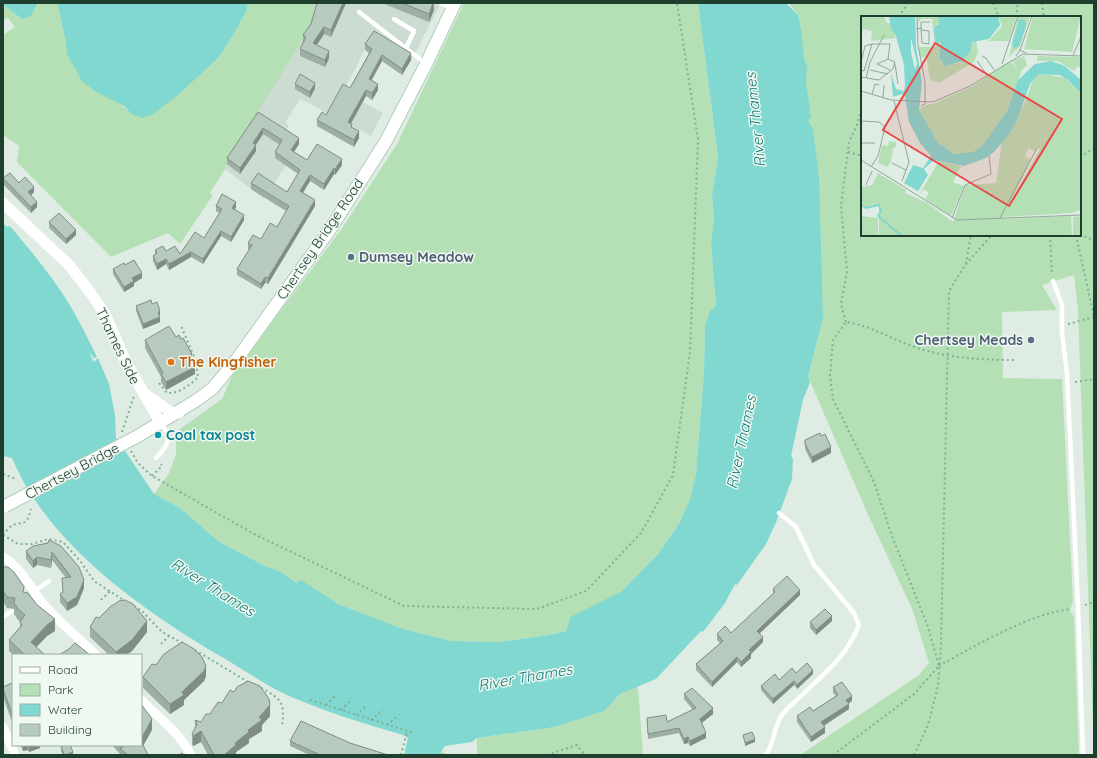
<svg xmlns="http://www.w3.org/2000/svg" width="1097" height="758" viewBox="0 0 1097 758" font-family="Quicksand,sans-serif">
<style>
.built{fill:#cddcd2}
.green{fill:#b5e0b6;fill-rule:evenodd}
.water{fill:#81d8d0}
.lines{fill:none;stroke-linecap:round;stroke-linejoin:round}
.secondary-casing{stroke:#b1cdbc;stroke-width:14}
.path{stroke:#7cb395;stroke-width:2;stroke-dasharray:2 3;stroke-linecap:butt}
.service{stroke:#fff;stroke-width:4.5}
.minor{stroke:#fff;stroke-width:9}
.tertiary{stroke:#fff;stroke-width:11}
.secondary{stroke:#fff;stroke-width:12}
.secondary-bridge-casing{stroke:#b1cdbc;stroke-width:14;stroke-linecap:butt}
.secondary-bridge{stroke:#fff;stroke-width:12}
.wall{fill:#9daea3}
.shaded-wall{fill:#808d85}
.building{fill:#b7cabe;stroke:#808d85}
.service-dot{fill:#5c6f8a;stroke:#f0f8f2;stroke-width:1.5}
.food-dot{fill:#e8710a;stroke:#f0f8f2;stroke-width:1.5}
.culture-dot{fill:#0f9aa8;stroke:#f0f8f2;stroke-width:1.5}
.labels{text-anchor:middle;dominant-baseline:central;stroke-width:3;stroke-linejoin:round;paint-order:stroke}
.street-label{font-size:14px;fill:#1e3e2e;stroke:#f0f8f2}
.service-label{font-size:14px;font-weight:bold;fill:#4e5e75;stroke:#f0f8f2;text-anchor:start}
.food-label{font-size:14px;font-weight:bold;fill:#c56008;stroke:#f0f8f2;text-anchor:start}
.culture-label{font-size:14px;font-weight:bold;fill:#0d838f;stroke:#f0f8f2;text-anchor:start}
.water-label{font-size:15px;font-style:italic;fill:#127a73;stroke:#f0f8f2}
.inset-river{fill:none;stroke:#81d8d0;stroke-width:2}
.inset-road{fill:none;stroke:#92a69b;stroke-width:1}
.view{fill:#e84a47;fill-opacity:0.15;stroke:#e84a47;stroke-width:2}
.inset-edge{fill:none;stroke:#1e3e2e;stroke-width:2}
</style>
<rect width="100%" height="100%" fill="#dfece3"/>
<!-- built -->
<path class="built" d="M316 3H441L412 59 375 34 359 59 360 60 343 91 383 113 371 136 300 99 285 123 289 126 277 144 293 154 264 199 225 169 229 156 311 25Z"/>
<!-- green -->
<g class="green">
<path d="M38 3H57L65 38 67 54 131 114 219 57 232 37 247 10 248 3H316L311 25 276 83 229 156 225 169 210 193 213 195 180 244 168 233 111 257 17 162 19 146 3 135V35L15 27 8 18 3 20V5L22 19 36 8Z"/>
<path d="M464 3H698L718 158 712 195 714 220 711 244 716 306 710 311 705 325 704 372 696 474 690 499 680 522 659 553 622 591 570 617 566 631 549 635 499 642 452 641 403 629 338 604 301 581 296 583 281 572 265 566 218 541 180 508 154 494 169 473 176 454V438L180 429 222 399 232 376 343 227 397 144Z"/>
<path d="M789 3H1094V755L1078 310 1074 275 1042 285 1057 310 1002 312 1003 378 1062 379 1073 601 1070 611 1074 617 1079 755H800L919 675 929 663 913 611 870 519 808 377 823 318 798 15ZM862 17H1080V235H862Z"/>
<path d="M638 686 643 755H477V738L555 727 604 711 620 694Z"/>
</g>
<!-- water -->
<g class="water">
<path d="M3 3H38L31 16 22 19 3 5Z"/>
<path d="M57 3H248L247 10 232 37 219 57 178 95 153 114 143 118 131 114 124 106 96 92 82 81 67 54 65 38Z"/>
<path d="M698 3H786L798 15 801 29 804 59 807 67 806 82 811 118 808 120 813 129 819 177 823 318 808 377 810 382 803 400 791 456 793 459 792 479 777 520 766 544 737 585 735 584 725 603 703 632 701 631 656 679 620 694 604 711 555 727 477 738 472 742 445 746 442 750 441 755H404L408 738 403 735C365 724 326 712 289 696 269 687 250 674 232 663 158 620 80 568 32 496 24 484 18 471 12 458L3 456V223L7 227 10 226C31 251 51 275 68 302 79 320 88 339 97 357L94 358 89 352 94 362 98 358 109 384 115 415 116 438 123 452 125 451 154 494 180 508 218 541 265 566 281 572 296 583 301 580 338 604 403 629 452 641 499 642 549 635 566 631 570 617 622 591 659 553 680 522 690 499 696 474 704 372 705 325 710 311 716 306 711 244 714 220 712 195 718 158Z"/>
</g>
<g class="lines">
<defs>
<path id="secondary" d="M138 436 197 400 213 388 237 359 331 228 386 141 426 64 455 3"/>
</defs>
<!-- secondary casing -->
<use href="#secondary" class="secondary-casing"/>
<!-- path -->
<g class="path">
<path d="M993 3 999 17"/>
<path d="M1042 3 1044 17"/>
<path d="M899 17 908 3"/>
<path d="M1016 17 1018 3"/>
<path d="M848 152 862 156"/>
<path d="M1080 157 1094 148"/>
<path d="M1080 234 1094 241"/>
<path d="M1050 235 1052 274"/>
<path d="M1076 235 1094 317V412"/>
<path d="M966 264 971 235"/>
<path d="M846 322 841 304 847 272 841 206 849 142 857 125 862 108"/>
<path d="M1068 324 1094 317"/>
<path d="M1075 382 1094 379"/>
<path d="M159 383 167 393C179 394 190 385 198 377L196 361 181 326"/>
<path d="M122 432 134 396"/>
<path d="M131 451 138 463 152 476 254 534 404 606 537 609 586 591 641 533 673 475 690 352 698 139 677 3"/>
<path d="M3 474 16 479"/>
<path d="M152 476 162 466 161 464"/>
<path d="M3 535 18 544H32L48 539 63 542 81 562 94 581 125 601"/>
<path d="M3 535C5 532 8 529 10 527 21 519 26 530 31 509"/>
<path d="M101 600 110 591"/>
<path d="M1085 605 1094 602"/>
<path d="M134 606 142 611 162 632 182 643"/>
<path d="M161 644 169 636"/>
<path d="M195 650 248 682"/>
<path d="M939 666C976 645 1029 614 1071 609"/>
<path d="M261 688C282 699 285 703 282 727"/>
<path d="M310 700 414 733"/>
<path d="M326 705 337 694"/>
<path d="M341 710 352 699"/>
<path d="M356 715 367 705"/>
<path d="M371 720 383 710"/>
<path d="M387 725 399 715"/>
<path d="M401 755 407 732"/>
<path d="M443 755 444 750"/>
<path d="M547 755 577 745 585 755"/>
<path d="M833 755 914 694 939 666 928 627 892 536 874 482 833 399 830 376 833 340 846 322C868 325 888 337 909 345 943 358 980 360 1017 360"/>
<path d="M914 755 928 725 938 686 941 644 949 291 965 265 992 235"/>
</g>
<!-- service -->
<g class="service">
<path d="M440 3 452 8"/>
<path d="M359 12 425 63"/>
<path d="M394 19 414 31 406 48"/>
<path d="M1053 281 1062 305V333L1067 373 1078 606 1083 755"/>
<path d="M156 458C168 446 173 437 161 424"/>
<path d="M35 591 49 581"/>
<path d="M3 617 12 611"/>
<path d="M766 755C775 742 773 728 782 715 787 708 795 702 801 696 825 673 847 656 859 625L854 613 814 565 796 527 779 513"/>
</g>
<!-- minor -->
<g class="minor">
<path d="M3 557C20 567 29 585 41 601 57 621 78 637 96 655"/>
<path d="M141 700C158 717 180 733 191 755"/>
<path d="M3 727 15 755"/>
</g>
<!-- tertiary -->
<g class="tertiary">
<path d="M3 203 69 265 90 292 106 316 125 360 161 424"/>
<path d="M145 394 171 412 179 413"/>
</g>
<!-- secondary -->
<use href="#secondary" class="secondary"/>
<defs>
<path id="secondary-bridge" d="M5 506 138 436"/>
</defs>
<!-- secondary-bridge casing -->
<use href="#secondary-bridge" class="secondary-bridge-casing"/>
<!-- secondary-bridge -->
<use href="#secondary-bridge" class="secondary-bridge"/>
</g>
<!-- wall -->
<g class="wall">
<path d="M317 3H346L331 37 324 34 317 45 329 58 325 67 300 56V49L303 42V35L311 24Z"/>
<path d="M382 3H434V10L429 22Z"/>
<path d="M365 44 411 60 402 75 382 61 371 80 378 90 372 100 366 96 351 124 352 128 359 138 354 147 317 126V120L326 115 350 88 369 53 365 50Z"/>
<path d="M295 84 315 88 310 98 295 89Z"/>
<path d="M258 112 299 144 294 152 307 160 342 165 335 175 334 174 324 190 310 181 303 193 315 206 268 284 265 283 261 289 237 275V269L249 250 248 249V243L261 239 277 227 286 211 251 189V183L287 192 298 174 275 158V152L280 145 263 134 256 145V151L240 174 227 164V158Z"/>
<path d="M3 178 19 183 34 192 31 195 37 207 31 213 3 184Z"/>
<path d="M216 206 236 207 235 209 244 220 231 242 221 236 203 264 191 257 169 270 166 264 157 270 153 261V256L155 254V250L180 254 204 238 219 213 216 211Z"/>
<path d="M49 222 76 235 66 244 49 228Z"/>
<path d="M125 265 142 278 134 283V286L124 292 113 274V269Z"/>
<path d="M152 304 160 316V322L143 329 136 311V306Z"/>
<path d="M176 337 192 361 195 374 166 390 161 382V377L145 348V340Z"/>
<path d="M805 440 831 453 812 463 805 449Z"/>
<path d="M48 543 84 588 77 605 67 611 60 602V594L63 592 62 578H66L52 560 51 568 37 565 33 568 26 559V551Z"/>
<path d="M3 567 55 631 47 636 36 647 45 655H13L9 651V640L20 627V622L18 620 14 614V609L7 608 3 602Z"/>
<path d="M773 589 800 595 760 633 763 642 751 654V658L741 667 737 662 712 687 696 670V664L720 643 717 640V634L731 633 773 594Z"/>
<path d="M99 618 147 632 132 651 126 655H109L90 637V627Z"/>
<path d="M832 621 816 635 810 628V622Z"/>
<path d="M156 665 206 676 204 681 184 700V705L170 714 143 688V677Z"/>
<path d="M796 673 813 674 797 689 794 685 773 704 761 690V686Z"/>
<path d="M13 685V725L3 697V687Z"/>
<path d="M833 687 852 701 848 703 849 709 824 726 825 733 811 742 797 722V716L813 711 836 696 833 693Z"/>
<path d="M684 694 713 714 702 723 706 738 690 746 688 743 684 744 679 733 648 739 647 718 667 722 693 710 684 699Z"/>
<path d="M270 716 262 725V731L249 739V743L236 752V755H208L201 742 193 746 192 745V734L195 729V720L201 722Z"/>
<path d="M152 730 143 746 148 755H120V754L112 745H141Z"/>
<path d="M290 741 350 743 388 755H309L290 746Z"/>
<path d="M20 745H40V748L29 752 28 750 23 751Z"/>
<path d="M61 747 73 755H63L61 752Z"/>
</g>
<!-- shaded-wall -->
<g class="shaded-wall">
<path d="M343 3H346L331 37V30Z"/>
<path d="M433 3 434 10 429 22V14Z"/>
<path d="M324 27V34L313 50V43Z"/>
<path d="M329 51V58L325 67V60Z"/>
<path d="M411 53V60L402 75V69Z"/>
<path d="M382 55V61L369 85V79Z"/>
<path d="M315 83V88L310 98V92Z"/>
<path d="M378 84V90L372 100V93Z"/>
<path d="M366 90V96L348 128V122Z"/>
<path d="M263 128V134L253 149V143Z"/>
<path d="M359 131V138L354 147V140Z"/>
<path d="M299 138V144L291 156V150Z"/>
<path d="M256 145V151L240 174V168Z"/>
<path d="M342 159V165L335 175V169Z"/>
<path d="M334 168V174L324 190V184Z"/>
<path d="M310 175V181L300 197V191Z"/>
<path d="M34 187V192L28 198V192Z"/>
<path d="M315 200V206L268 284V278Z"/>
<path d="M37 202V207L31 213V207Z"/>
<path d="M236 202V207L232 213V208Z"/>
<path d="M244 215V220L231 242V237Z"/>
<path d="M76 230V235L66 244V239Z"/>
<path d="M221 231V236L203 264V259Z"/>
<path d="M191 252V257L169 270V264Z"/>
<path d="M166 259V264L157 270V264Z"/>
<path d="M142 273V278L134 283V286L124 292V287L132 278Z"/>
<path d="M265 277V283L261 289V284Z"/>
<path d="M160 311V316L158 317V312Z"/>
<path d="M160 317V322L143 329V324Z"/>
<path d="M192 354V362L188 355Z"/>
<path d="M195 367V374L166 390V382Z"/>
<path d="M831 447V453L812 463V457Z"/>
<path d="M52 552V560L51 568V560Z"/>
<path d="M37 557V565L33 568V561Z"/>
<path d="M84 580V588L77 605 67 611V603Z"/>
<path d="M800 590V595L757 636V631Z"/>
<path d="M832 616V621L816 635V630Z"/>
<path d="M55 619V631L47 636 31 653V642L47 625Z"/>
<path d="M147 621V632L132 651 126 655H116V652Z"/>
<path d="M763 637V642L751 654V658L741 667V662L749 650Z"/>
<path d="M737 657V662L712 687V682Z"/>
<path d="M206 666V676L204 681 184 700V705L170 714V704L182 692Z"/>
<path d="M813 670V674L797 689V685Z"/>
<path d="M794 681V685L773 704V699Z"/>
<path d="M852 696V701L846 705V700Z"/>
<path d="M849 704V709L821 727V722Z"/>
<path d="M270 705V716L262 725V731L249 739V743L236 752V755H224L248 730Z"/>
<path d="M713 708V714L700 724V719Z"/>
<path d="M152 719V730L140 751 141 739Z"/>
<path d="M825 727V733L811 742V737Z"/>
<path d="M201 731V742L193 746V736Z"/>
<path d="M706 733V738L690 746V741Z"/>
<path d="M688 737V743L684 744V739Z"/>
<path d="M755 739V742L745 746V743Z"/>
<path d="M23 745H28V750L23 751Z"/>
<path d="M29 745H40V748L29 752Z"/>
<path d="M73 752V755H65Z"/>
</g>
<!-- building -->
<g class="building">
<path d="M317 3H343L331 30 324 27 313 43 329 51 325 60 300 49 306 37 303 35 311 24Z"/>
<path d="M402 3H433L429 14Z"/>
<path d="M374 31 411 53 402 69 382 55 369 79 378 84 372 93 366 90 348 122 352 124 351 127 359 131 354 140 317 120 322 112 326 115 343 84 350 88 372 49 365 44Z"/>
<path d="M300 74 315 83 310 92 295 84Z"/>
<path d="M258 112 299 138 291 150 307 160 317 144 342 159 335 169 334 168 324 184 310 175 300 191 315 200 268 278 265 277 261 284 237 269 252 245 248 243 253 235 261 239 270 223 277 227 289 206 251 183 258 173 287 192 300 170 275 152 282 140 263 128 253 143 256 145 240 168 227 158Z"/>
<path d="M10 173 19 183 25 177 34 187 28 192 37 202 31 207 3 178Z"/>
<path d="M222 194 236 202 232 208 244 215 231 237 221 231 203 259 191 252 169 264 166 259 157 264 153 256 157 253 155 250 163 246 166 251 175 246 180 254 195 232 204 238 222 209 216 206Z"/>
<path d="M59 213 76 230 66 239 49 222Z"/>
<path d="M134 260 142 273 132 278 134 281 124 287 113 269 124 263 125 265Z"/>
<path d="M151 300 152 304 157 302 160 311 158 312 160 317 143 324 136 306Z"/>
<path d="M169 326 176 337 179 335 181 339 183 338 192 354 188 355 195 367 166 382 161 374 163 373 145 340Z"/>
<path d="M820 433 821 436 825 434 831 447 812 457 805 444V440Z"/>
<path d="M49 540 61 546 79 567 84 580 77 597 67 603 60 594 63 592 62 578 71 577 52 552 51 560 37 557 33 561 26 551 33 546 48 543Z"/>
<path d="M3 567H8L14 572 24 587 23 592 28 593 36 604 55 619 47 625 31 642 45 655H25L9 640 22 625 20 622 25 615 18 609 14 603 15 598 7 597 3 591Z"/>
<path d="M787 576 800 590 757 631 763 637 749 650 751 652 741 662 737 657 712 682 696 664 723 641 717 634 725 626 731 633 775 592 773 589Z"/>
<path d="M125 600 133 604 147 621 132 640 116 652 90 627 96 617 99 618 110 607 119 601Z"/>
<path d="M825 609 832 616 816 630 810 622Z"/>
<path d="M182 642 194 649 202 657 206 666 204 671 182 692 184 695 170 704 143 677 152 664 156 665 164 654Z"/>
<path d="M75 643 90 655H59L69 649Z"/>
<path d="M807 663 813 670 797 685 794 681 773 699 761 686 775 674 779 680 792 668 796 673Z"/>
<path d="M248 681 260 686 269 699 270 705 259 717 262 720 248 730 249 732 235 743 236 745 224 755H214L201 731 193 736 192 734 197 724 195 720 201 722 206 714H210L218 702 222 703 230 690 234 692 237 687Z"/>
<path d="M842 682 852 696 846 700 849 704 821 722 825 727 811 737 797 716 810 707 813 711 838 695 833 687Z"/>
<path d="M12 683 13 685V717L3 689V687Z"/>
<path d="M692 688 713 708 700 719 706 733 690 741 688 737 684 739 679 728 648 734 647 718 666 715 667 722 696 708 684 694Z"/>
<path d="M141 704 152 719 141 739Z"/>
<path d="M301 721 350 743 388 755H320L290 741Z"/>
<path d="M752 732 755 739 745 743 743 735Z"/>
<path d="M141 741 148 755H128L120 749 123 747 122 745H141Z"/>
<path d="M66 745H70L73 752 65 755H63L64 754 61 747Z"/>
<path d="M182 753 184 755H179Z"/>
</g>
<!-- markers -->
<g class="service-dot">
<circle cx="351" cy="257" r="4"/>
<circle cx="1031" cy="340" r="4"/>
</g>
<circle class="food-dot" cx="171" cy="362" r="4"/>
<circle class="culture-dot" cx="158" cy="435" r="4"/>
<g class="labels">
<!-- street labels -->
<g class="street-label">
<text transform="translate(320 239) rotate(-56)">Chertsey Bridge Road</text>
<text transform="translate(118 346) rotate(64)">Thames Side</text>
<text transform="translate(72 471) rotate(-28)">Chertsey Bridge</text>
</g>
<!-- service labels -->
<g class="service-label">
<text x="359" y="257">Dumsey Meadow</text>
<text x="1023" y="340" text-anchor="end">Chertsey Meads</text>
</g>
<!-- food labels -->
<g class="food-label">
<text x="179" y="362">The Kingfisher</text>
</g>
<!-- culture labels -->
<g class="culture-label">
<text x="166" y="435">Coal tax post</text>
</g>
<!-- water labels -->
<g class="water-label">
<text transform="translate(755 120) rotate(-96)">River Thames</text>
<text transform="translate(741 442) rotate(-78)">River Thames</text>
<text transform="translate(213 587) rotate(32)">River Thames</text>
<text transform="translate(525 677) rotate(-10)">River Thames</text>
</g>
</g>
<!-- overview -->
<g transform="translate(861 16)">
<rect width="220" height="220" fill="#dfece3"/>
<path d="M0 0H23L26 7H29L35 22 10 25 11 15 2 13 0 22ZM57 0H77L78 7 73 11 74 25 75 30 78 24 80 26 78 42 81 47 95 48 102 45 110 35 111 27 115 24 117 36 113 46 78 67 69 64 66 45 64 41H60L57 31H74L71 3H60L57 6ZM137 0H156L149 22 148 25H128L141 10ZM169 0 159 30 148 41 157 1ZM172 0H220L211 36 163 33ZM163 40 166 49 159 56 151 45ZM176 40 216 41 220 42V52L217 50 213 55 197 45H176ZM149 45 160 57 146 95 136 111 122 129 112 136 96 139 82 132 71 120 58 94 65 89 72 88 110 71ZM179 57 204 62 220 78V194L211 197 142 201 141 203 210 200 211 220H18V190L0 191V171L11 169 17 157 45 174 44 177 66 187 92 206 104 169 135 167 141 126 147 120 165 84 173 61ZM168 132 175 136V132L179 133 143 199 170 144 164 140ZM28 125 35 126V131L32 132 30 146 26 151 17 147 21 129 27 130ZM78 145 100 150 92 166 103 170 90 200 64 183 68 177 63 173 58 179ZM0 200 17 202V220H0ZM220 200V220H212V201Z" fill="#b5e0b6" fill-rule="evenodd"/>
<path d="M28 0H54L55 30 61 66 58 94 77 127 93 138 112 136 122 129 146 95 157 64 174 48 190 45 204 50 220 64V78L207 64 199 59 177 58 169 68 156 104 147 120 132 137 125 142 103 150 73 144 63 153 67 159 57 175 43 167 52 149 62 152 70 140 59 127 48 106 44 80 41 78 32 81 30 57 35 73 43 75 44 70 43 49 35 20 30 13ZM50 22 56 47 54 54 50 36ZM77 0H137L139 9 128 23 111 26 110 35 102 45 84 50 78 42 80 26 78 25 77 31 74 25 73 11 78 8ZM162 3 165 6V10L158 30 153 32 151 28 158 4Z" fill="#81d8d0" fill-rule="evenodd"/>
<path class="inset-river" d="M0 189 5 192 18 189 20 195 17 200 41 220"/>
<path class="inset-road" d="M56 0 57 29 64 66V88L60 90M60 12V6H69M55 13 60 12 61 27 68 28V15L60 14M159 34 171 0M212 39 220 21M121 40 125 42 133 54M155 40 159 34 165 37M27 43 16 48 29 54M116 45 126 59M0 46 4 30 11 28M34 48 37 68M141 48 157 0M0 54 3 55 11 28H29L27 43 34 46 32 53 18 64 0 61M9 54 27 58M5 62 9 46 23 19M0 75 30 84 72 86 109 70 162 38 220 40M11 78 14 68 18 69M22 81 23 69M33 85 48 146 41 165M0 105 18 106 24 111 17 140 10 151M0 127H14M0 144 96 204 220 199M31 147 45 154M5 169 11 155M91 202 104 169 130 158 128 140M139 202 176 132"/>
<path class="view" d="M74 27 201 103 148 190 22 114Z"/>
<rect width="220" height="220" class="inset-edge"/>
</g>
<!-- border -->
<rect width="1097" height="758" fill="none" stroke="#1e3e2e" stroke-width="8"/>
<!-- legend -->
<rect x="12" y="654" width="130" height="92" fill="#f0f8f2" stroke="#9caea4"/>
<rect x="20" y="667" width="20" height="6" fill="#ffffff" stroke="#9caea4"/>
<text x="48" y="674" font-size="12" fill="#1e3e2e">Road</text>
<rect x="20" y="684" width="20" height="12" fill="#b5e0b6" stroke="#9caea4"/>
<text x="48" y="694" font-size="12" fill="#1e3e2e">Park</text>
<rect x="20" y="704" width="20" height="12" fill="#81d8d0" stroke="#9caea4"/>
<text x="48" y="714" font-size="12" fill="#1e3e2e">Water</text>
<rect x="20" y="724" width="20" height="12" fill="#b7cabe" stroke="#9caea4"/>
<text x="48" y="734" font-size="12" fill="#1e3e2e">Building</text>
</svg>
